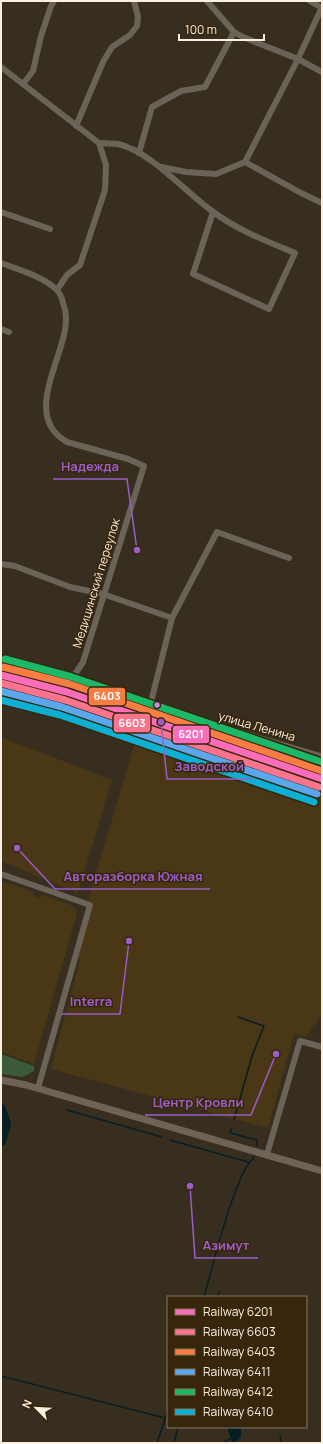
<svg xmlns="http://www.w3.org/2000/svg" width="323" height="1444" viewBox="0 0 323 1444" font-family="Manrope,sans-serif">
<style>
.built{fill:#493716}
.green{fill:#3b5a38}
.water{fill:#061f25}
.lines{fill:none;stroke-linecap:round;stroke-linejoin:round}
.stream{stroke:#061f25;stroke-width:1.5}
.river{stroke:#061f25;stroke-width:10}
.minor{stroke:#6a6458;stroke-width:6}
.major{stroke:#6f6357;stroke-width:7}
.rail-1-casing{stroke:#37260b;stroke-width:10}
.rail-2-casing{stroke:#37260b;stroke-width:10}
.rail-3-casing{stroke:#37260b;stroke-width:10}
.rail-4-casing{stroke:#37260b;stroke-width:10}
.rail-5-casing{stroke:#37260b;stroke-width:10}
.rail-6-casing{stroke:#37260b;stroke-width:10}
.rail-1{stroke:#fb6dba;stroke-width:7}
.rail-2{stroke:#fc738d;stroke-width:7}
.rail-3{stroke:#f77d43;stroke-width:7}
.rail-4{stroke:#5aa8eb;stroke-width:7}
.rail-5{stroke:#1ab867;stroke-width:7}
.rail-6{stroke:#0dafd3;stroke-width:7}
.bus-dot{fill:#c787e3;stroke:#37260b;stroke-width:1.5}
.labels{text-anchor:middle;dominant-baseline:central;stroke-width:3;stroke-linejoin:round;paint-order:stroke}
.street-label{font-size:12px;fill:#faefe0;stroke:#37260b}
.leader{fill:none;stroke:#9b5dc7;stroke-width:1.5}
.callout-dot{fill:#9b5dc7;stroke:#37260b;stroke-width:1.5}
.callout-label{font-size:13px;text-anchor:middle;font-weight:bold;fill:#9b5dc7;stroke:#37260b;stroke-width:3;stroke-linejoin:round;paint-order:stroke}
.line-badge{stroke:#37260b;stroke-width:1.5}
.badge-label{font-size:11px;text-anchor:middle;font-weight:bold;fill:#fff}
</style>
<rect width="100%" height="100%" fill="#372e1f"/>
<!-- built -->
<g class="built">
<path d="M139 729 322 790V1014L305 1037 294 1034 268 1128 51 1069 80 960 76 958 90 914 87 903Z"/>
<path d="M1 737 112 780 78 893 1 861Z"/>
<path d="M1 881 31 891 35 897 38 898 43 895 71 905 77 911 76 917 34 1064 1 1052Z"/>
</g>
<!-- green -->
<path class="green" d="M1 1054 34 1066V1071L23 1077 1 1074Z"/>
<!-- water -->
<path class="water" d="M227 1427H241V1437L237 1441 232 1442Z"/>
<g class="lines">
<!-- stream -->
<g class="stream">
<path d="M184 727 322 773"/>
<path d="M244 760 322 787"/>
<path d="M67 1110 162 1137"/>
<path d="M234 1120 252 1056 264 1026 238 1017"/>
<path d="M232 1128 230 1133 257 1140V1146"/>
<path d="M170 1140 248 1162"/>
<path d="M204 1297C211 1272 236 1170 253 1159L254 1156"/>
<path d="M218 1297 219 1292"/>
<path d="M1 1376 165 1418"/>
<path d="M280 1436 281 1443"/>
<path d="M157 1443 168 1410"/>
<path d="M174 1443 178 1427"/>
<path d="M223 1443 230 1439"/>
</g>
<!-- river -->
<path class="river" d="M1 1109 6 1124 1 1141"/>
<!-- minor -->
<g class="minor">
<path d="M207 1 234 32 243 37 298 59 322 72"/>
<path d="M310 1 322 8"/>
<path d="M1 67 99 143 106 165 105 190 80 265 67 275 57 290"/>
<path d="M23 84 33 71 41 36 51 6 54 1"/>
<path d="M76 126 103 62 112 47 130 35 137 26 138 17 134 1"/>
<path d="M99 143C105 144 112 143 118 144 150 151 185 192 212 211 237 230 266 241 295 253L269 309 193 274 213 212"/>
<path d="M139 153 152 107 181 91 205 87 234 32"/>
<path d="M245 162 301 193 322 203"/>
<path d="M161 167 186 172 216 174 245 162 298 59 322 7"/>
<path d="M1 212 50 229"/>
<path d="M1 263C19 270 42 276 56 289 59 292 62 298 63 303 65 308 66 313 66 318 67 355 20 416 67 442L128 459 144 466 83 662 70 682"/>
<path d="M1 329 9 332"/>
<path d="M1 564 15 566 70 587 103 594 172 618"/>
<path d="M150 706 172 618 217 532 289 558"/>
<path d="M1 874 90 905 38 1088"/>
<path d="M267 1154 300 1041 322 1047"/>
</g>
<!-- major -->
<g class="major">
<path d="M1 662 322 757"/>
<path d="M1 1080 26 1085 322 1171"/>
</g>
<defs>
<path id="rail-1" d="M1 675 67 692 322 779"/>
<path id="rail-2" d="M1 683 65 700 319 787"/>
<path id="rail-3" d="M3 667 70 684 322 771"/>
<path id="rail-4" d="M1 691 62 707 317 794"/>
<path id="rail-5" d="M5 659 72 677 322 762"/>
<path id="rail-6" d="M1 700 60 715 314 802"/>
</defs>
<!-- rail-1 casing -->
<use href="#rail-1" class="rail-1-casing"/>
<!-- rail-2 casing -->
<use href="#rail-2" class="rail-2-casing"/>
<!-- rail-3 casing -->
<use href="#rail-3" class="rail-3-casing"/>
<!-- rail-4 casing -->
<use href="#rail-4" class="rail-4-casing"/>
<!-- rail-5 casing -->
<use href="#rail-5" class="rail-5-casing"/>
<!-- rail-6 casing -->
<use href="#rail-6" class="rail-6-casing"/>
<!-- rail-1 -->
<use href="#rail-1" class="rail-1"/>
<!-- rail-2 -->
<use href="#rail-2" class="rail-2"/>
<!-- rail-3 -->
<use href="#rail-3" class="rail-3"/>
<!-- rail-4 -->
<use href="#rail-4" class="rail-4"/>
<!-- rail-5 -->
<use href="#rail-5" class="rail-5"/>
<!-- rail-6 -->
<use href="#rail-6" class="rail-6"/>
</g>
<!-- markers -->
<circle class="bus-dot" cx="157" cy="705" r="3.5"/>
<g class="labels">
<!-- street labels -->
<g class="street-label">
<text transform="translate(96 583) rotate(-73)">Медицинский переулок</text>
<text transform="translate(257 726) rotate(16)">улица Ленина</text>
</g>
</g>
<!-- callouts -->
<path class="leader" d="M137 550L127 479H53M161 722L167 779H252M17 848L55 889H210M129 941L120 1014H62M276 1054L251 1115H145M190 1186L195 1258H258"/>
<g class="callout-dot">
<circle cx="137" cy="550" r="4"/>
<circle cx="161" cy="722" r="4"/>
<circle cx="17" cy="848" r="4"/>
<circle cx="129" cy="941" r="4"/>
<circle cx="276" cy="1054" r="4"/>
<circle cx="190" cy="1186" r="4"/>
</g>
<g class="callout-label">
<text x="90" y="471">Надежда</text>
<text x="209" y="771">Заводской</text>
<text x="133" y="881">Авторазборка Южная</text>
<text x="91" y="1006">Interra</text>
<text x="198" y="1107">Центр Кровли</text>
<text x="226" y="1250">Азимут</text>
</g>
<g class="line-badge">
<rect x="88" y="687" width="38" height="19" rx="4" fill="#f77d43"/>
<rect x="113" y="713" width="38" height="20" rx="4" fill="#fc738d"/>
<rect x="172" y="725" width="38" height="19" rx="4" fill="#fb6dba"/>
</g>
<g class="badge-label">
<text x="107" y="700">6403</text>
<text x="132" y="727">6603</text>
<text x="191" y="738">6201</text>
</g>
<!-- border -->
<rect width="323" height="1444" fill="none" stroke="#faefe0" stroke-width="4"/>
<!-- legend -->
<rect x="167" y="1296" width="140" height="132" fill="#37260b" stroke="#857660"/>
<rect x="175" y="1309" width="20" height="6" fill="#fb6dba" stroke="#857660"/>
<text x="203" y="1316" font-size="12" fill="#faefe0">Railway 6201</text>
<rect x="175" y="1329" width="20" height="6" fill="#fc738d" stroke="#857660"/>
<text x="203" y="1336" font-size="12" fill="#faefe0">Railway 6603</text>
<rect x="175" y="1349" width="20" height="6" fill="#f77d43" stroke="#857660"/>
<text x="203" y="1356" font-size="12" fill="#faefe0">Railway 6403</text>
<rect x="175" y="1369" width="20" height="6" fill="#5aa8eb" stroke="#857660"/>
<text x="203" y="1376" font-size="12" fill="#faefe0">Railway 6411</text>
<rect x="175" y="1389" width="20" height="6" fill="#1ab867" stroke="#857660"/>
<text x="203" y="1396" font-size="12" fill="#faefe0">Railway 6412</text>
<rect x="175" y="1409" width="20" height="6" fill="#0dafd3" stroke="#857660"/>
<text x="203" y="1416" font-size="12" fill="#faefe0">Railway 6410</text>
<!-- north arrow -->
<g transform="translate(36 1408) rotate(294)" stroke="#37260b" stroke-width="3" paint-order="stroke">
<path d="M0-3L7 15L0 10L-7 15Z" fill="#faefe0"/>
<text y="-6" font-size="11" font-weight="bold" text-anchor="middle" fill="#faefe0">N</text>
</g>
<!-- scale -->
<path d="M179 34v6h85v-6" fill="none" stroke="#faefe0" stroke-width="2"/>
<text x="185" y="34" font-size="12" fill="#faefe0" stroke="#37260b" stroke-width="3" paint-order="stroke">100 m</text>
</svg>
